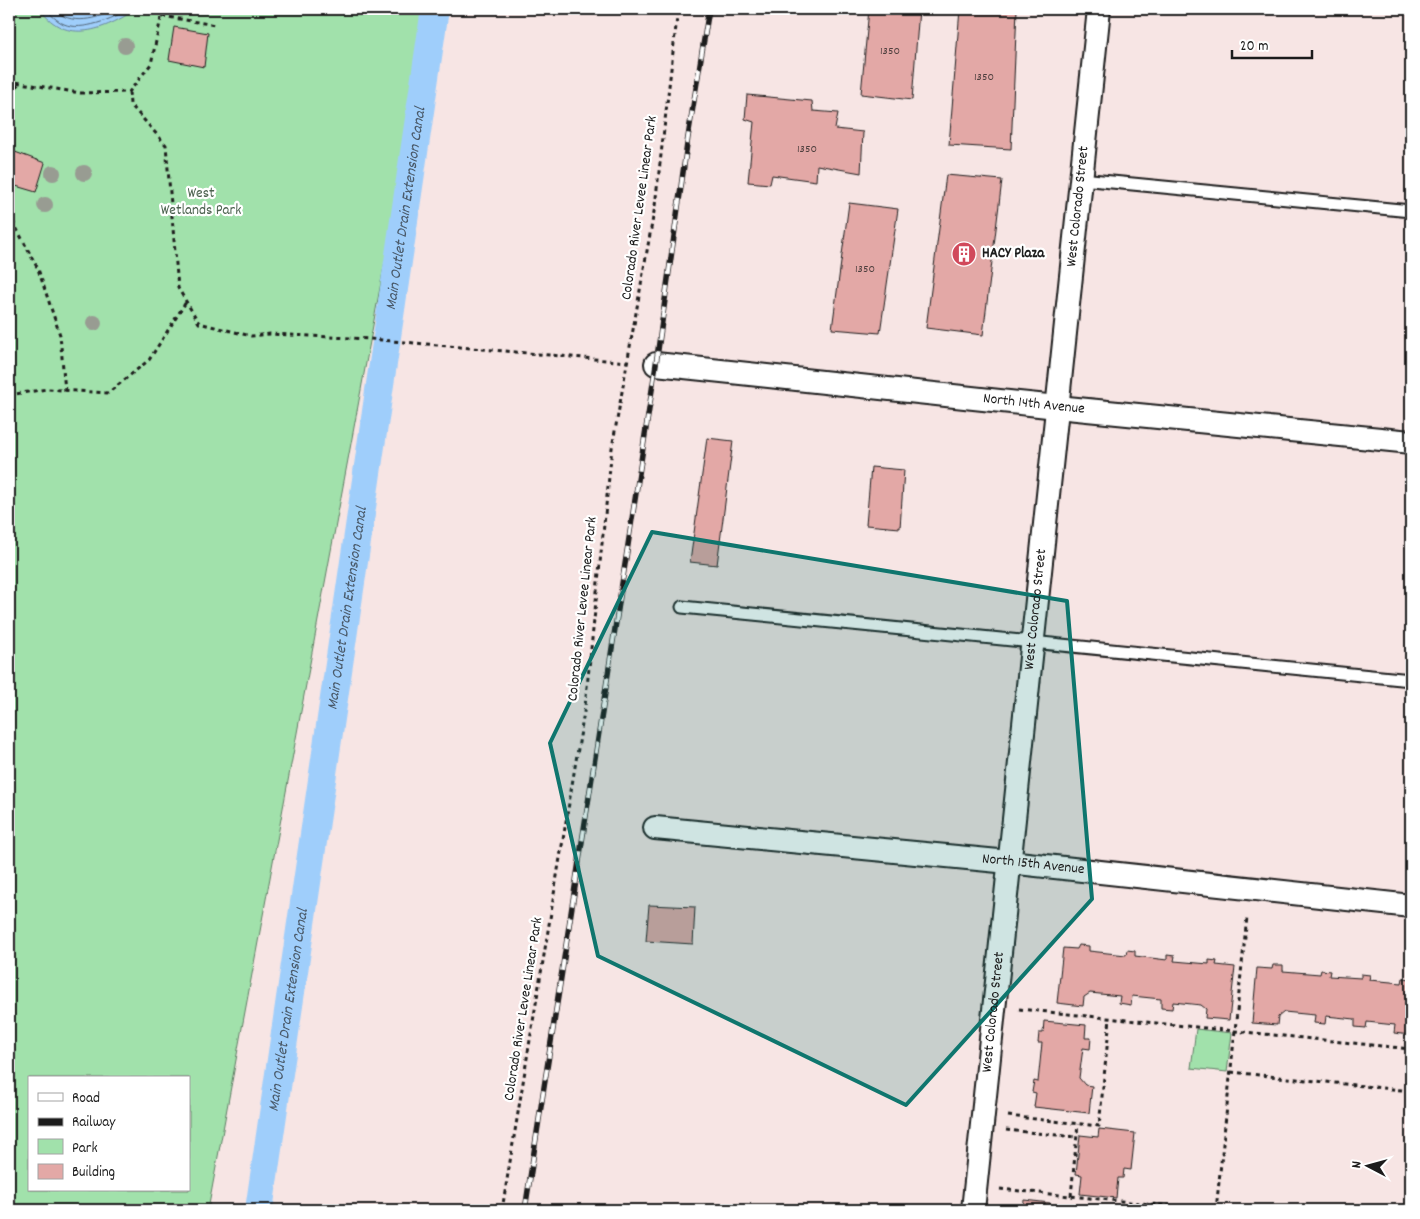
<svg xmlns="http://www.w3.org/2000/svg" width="1420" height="1219" viewBox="0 0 1420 1219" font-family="Dekko,sans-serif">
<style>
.green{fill:#a1e1ab;stroke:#5e7e64;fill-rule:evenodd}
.water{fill:#9fcefb;stroke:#6b87a2}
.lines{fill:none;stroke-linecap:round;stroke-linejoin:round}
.shore{stroke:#506375;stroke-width:1}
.canal{stroke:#9fcefb;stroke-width:28}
.building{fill:#e3a8a6;stroke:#1c1c1c}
.lane-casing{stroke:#1c1c1c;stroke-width:15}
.street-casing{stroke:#1c1c1c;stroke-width:26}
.path{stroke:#1c1c1c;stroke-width:3;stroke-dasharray:4 4;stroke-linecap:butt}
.lane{stroke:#fff;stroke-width:11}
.street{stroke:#fff;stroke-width:22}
.rail-casing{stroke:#1c1c1c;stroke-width:5.5}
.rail{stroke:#fff;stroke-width:4;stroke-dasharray:11;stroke-linecap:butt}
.tree{fill:#989c92}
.marked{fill:#0f766e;fill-opacity:0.2;stroke:#0f766e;stroke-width:4;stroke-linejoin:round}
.labels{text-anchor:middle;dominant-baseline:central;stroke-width:4.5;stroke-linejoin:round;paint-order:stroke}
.number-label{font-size:12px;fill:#4e3f3e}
.park-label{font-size:15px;fill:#4b614e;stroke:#fff}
.street-label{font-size:15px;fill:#1c1c1c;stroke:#fff}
.poi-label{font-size:15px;font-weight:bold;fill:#1c1c1c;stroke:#fff;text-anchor:start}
.water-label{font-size:16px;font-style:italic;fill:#4a5a6a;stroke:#fff}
</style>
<rect width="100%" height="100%" fill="#f7e5e4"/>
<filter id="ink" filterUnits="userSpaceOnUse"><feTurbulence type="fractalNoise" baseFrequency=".02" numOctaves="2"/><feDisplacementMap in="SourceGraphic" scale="10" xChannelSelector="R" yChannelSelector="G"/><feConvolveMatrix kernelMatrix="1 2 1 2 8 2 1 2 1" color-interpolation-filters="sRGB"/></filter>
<g filter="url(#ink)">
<!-- green -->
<g class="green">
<path d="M9 9H432L208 1210H9ZM29 1078H189V1190H29Z"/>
<path d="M1196 1029 1232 1033 1227 1072 1191 1068Z"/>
</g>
<!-- water -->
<path class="water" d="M40 9H136C105 30 66 46 40 9Z"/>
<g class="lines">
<!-- shore -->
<g class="shore">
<path d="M46 9C51 15 57 21 64 24 82 32 113 19 128 9"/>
<path d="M54 9C70 27 98 19 116 9"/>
</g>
<!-- canal -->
<path class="canal" id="s1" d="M259 1210 435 9"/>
</g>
<!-- building -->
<g class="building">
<path d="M869 9H919L912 100 861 94Z"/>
<path d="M960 9H1017L1011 149 949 145Z"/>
<path d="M174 27 208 33 204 67 169 60Z"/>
<path d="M747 95 812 101 813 111 838 113 835 129 863 132 861 173 817 165 816 181 772 175 770 184 748 182 754 122 745 119Z"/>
<path d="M15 152 45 163 36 192 9 184V171Z"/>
<path d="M946 175 1002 180 983 335 926 328Z"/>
<path d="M849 203 898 209 880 333 832 329Z"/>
<path d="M707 438 733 441 717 565 690 562Z"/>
<path d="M871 467 904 470 900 528 866 525Z"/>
<path d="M649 905 695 907 693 944 646 941Z"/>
<path d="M1079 945 1089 946V951L1126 955 1127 950 1135 951V956L1167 960V955L1175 956 1174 961 1209 964V960L1217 961 1216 965 1235 967 1229 1020 1205 1018 1206 1009 1201 1005 1173 1002 1172 1009 1161 1008V999L1132 996 1131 1005 1119 1003 1120 996 1090 993 1084 997 1083 1006 1057 1003 1063 948 1077 949Z"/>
<path d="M1273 965H1283V971L1320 974 1321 970 1330 971 1329 976 1361 978V974L1370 975 1369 980 1402 983 1403 978 1411 979V1026L1410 1035 1394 1033 1395 1025 1367 1022 1366 1028 1355 1027V1019L1326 1016 1325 1024 1314 1023 1315 1015 1284 1012 1278 1017 1277 1025 1252 1023 1257 968 1272 969Z"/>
<path d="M1044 1021 1086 1025 1085 1038H1091L1090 1049 1083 1048 1079 1078 1085 1085 1092 1086 1089 1113 1034 1107 1036 1093 1032 1092 1034 1081 1038 1082 1042 1043H1038L1039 1033H1043Z"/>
<path d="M1099 1129 1135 1133 1131 1170 1124 1169 1123 1178H1118L1116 1198 1080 1194 1082 1175 1076 1174 1080 1135 1098 1137Z"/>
<path d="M1024 1200 1050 1203 1049 1210H1023Z"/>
</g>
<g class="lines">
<defs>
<g id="lane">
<path d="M1081 179 1411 211"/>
<path d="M682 607 1411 680"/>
</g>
<g id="street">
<path id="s2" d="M656 364 1057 407 1411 442"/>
<path id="s3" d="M655 828 1009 862 1411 906"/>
<path id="s4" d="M973 1210 1099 9"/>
</g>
</defs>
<!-- lane casing -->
<use href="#lane" class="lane-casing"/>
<!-- street casing -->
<use href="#street" class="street-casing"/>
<!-- path -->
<g class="path">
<path d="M162 16 215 25"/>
<path d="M9 81 80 93 129 92 151 64 163 9"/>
<path d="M9 92 20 84"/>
<path d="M129 92 130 104 166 145 178 288 199 323 251 336 270 334 370 339 628 362"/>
<path d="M9 214 38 269 60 335 65 391"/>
<path d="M9 395 47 389 108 393 149 360 186 302"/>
<path d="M1019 1009 1411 1049"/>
<path d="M1231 1072 1411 1091"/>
<path d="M1008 1116 1099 1126 1110 1018"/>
<path d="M1006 1130 1077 1137"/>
<path d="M1000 1189 1210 1210"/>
<path d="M1071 1196 1078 1124"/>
<path d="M502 1210 585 706 612 448 655 206 678 9"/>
<path d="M1216 1210 1247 917"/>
</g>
<!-- lane -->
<use href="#lane" class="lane"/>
<!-- street -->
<use href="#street" class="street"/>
<defs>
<path id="rail" d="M525 1210 656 364 688 137 709 9"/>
</defs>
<!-- rail casing -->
<use href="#rail" class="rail-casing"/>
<!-- rail -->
<use href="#rail" class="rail"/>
</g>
<!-- trees -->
<g class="tree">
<circle cx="125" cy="46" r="8"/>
<circle cx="53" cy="173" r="8"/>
<circle cx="84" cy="173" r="8"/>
<circle cx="45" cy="205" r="8"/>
<circle cx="94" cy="323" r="8"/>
</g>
</g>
<!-- marked area -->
<path class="marked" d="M652 532 1067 601 1092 899 906 1105 598 956 550 743Z"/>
<!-- icons -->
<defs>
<symbol id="building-disc" viewBox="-11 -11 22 22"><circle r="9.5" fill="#d1495b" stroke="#fff"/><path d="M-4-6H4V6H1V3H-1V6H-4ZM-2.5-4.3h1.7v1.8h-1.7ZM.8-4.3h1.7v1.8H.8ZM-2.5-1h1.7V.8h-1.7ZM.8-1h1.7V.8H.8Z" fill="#fff"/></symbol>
</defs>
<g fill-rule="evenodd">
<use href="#building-disc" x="950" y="240" width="28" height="28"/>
</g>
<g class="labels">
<!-- number labels -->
<g class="number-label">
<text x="890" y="51">1350</text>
<text x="984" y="77">1350</text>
<text x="807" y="149">1350</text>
<text x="865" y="269">1350</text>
</g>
<!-- park labels -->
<g class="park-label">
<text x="201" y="194">West<tspan x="201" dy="17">Wetlands Park</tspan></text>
</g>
<!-- street labels -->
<g class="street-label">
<text stroke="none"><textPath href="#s4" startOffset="1009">West Colorado Street</textPath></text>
<text transform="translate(640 208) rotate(-82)">Colorado River Levee Linear Park</text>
<text stroke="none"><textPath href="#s2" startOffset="380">North 14th Avenue</textPath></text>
<text transform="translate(583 609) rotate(-84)">Colorado River Levee Linear Park</text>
<text stroke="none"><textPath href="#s4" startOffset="604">West Colorado Street</textPath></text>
<text stroke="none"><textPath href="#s3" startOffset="380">North 15th Avenue</textPath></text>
<text transform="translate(524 1009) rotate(-81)">Colorado River Levee Linear Park</text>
<text stroke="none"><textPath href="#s4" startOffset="199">West Colorado Street</textPath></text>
</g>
<!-- poi labels -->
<g class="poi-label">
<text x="982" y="254">HACY Plaza</text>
</g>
<!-- water labels -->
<g class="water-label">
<text stroke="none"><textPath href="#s1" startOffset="1012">Main Outlet Drain Extension Canal</textPath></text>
<text stroke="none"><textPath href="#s1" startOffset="608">Main Outlet Drain Extension Canal</textPath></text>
<text stroke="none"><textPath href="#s1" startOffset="202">Main Outlet Drain Extension Canal</textPath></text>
</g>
</g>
<!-- margin -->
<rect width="1420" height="1219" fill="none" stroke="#fff" stroke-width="30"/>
<rect x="15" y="15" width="1390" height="1189" fill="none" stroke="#1c1c1c" stroke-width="2" filter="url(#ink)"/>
<!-- legend -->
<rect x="28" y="1076" width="162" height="115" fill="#ffffff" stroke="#a4a4a4"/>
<rect x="38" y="1093" width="25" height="8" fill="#ffffff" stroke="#a4a4a4"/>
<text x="72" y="1102" font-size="15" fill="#1c1c1c">Road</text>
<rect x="38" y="1118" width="25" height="8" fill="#1c1c1c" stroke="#a4a4a4"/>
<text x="72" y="1126" font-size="15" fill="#1c1c1c">Railway</text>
<rect x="38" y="1139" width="25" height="15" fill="#a1e1ab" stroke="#a4a4a4"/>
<text x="72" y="1152" font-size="15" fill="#1c1c1c">Park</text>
<rect x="38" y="1164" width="25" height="15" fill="#e3a8a6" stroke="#a4a4a4"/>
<text x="72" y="1176" font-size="15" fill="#1c1c1c">Building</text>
<!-- north arrow -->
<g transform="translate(1368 1166) rotate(276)" stroke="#ffffff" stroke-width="4" paint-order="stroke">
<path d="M0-4L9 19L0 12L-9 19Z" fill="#1c1c1c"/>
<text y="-8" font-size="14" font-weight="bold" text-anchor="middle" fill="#1c1c1c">N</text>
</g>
<!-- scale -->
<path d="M1232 50v8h80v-8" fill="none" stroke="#1c1c1c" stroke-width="2.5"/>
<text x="1240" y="50" font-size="15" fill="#1c1c1c" stroke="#ffffff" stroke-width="4" paint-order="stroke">20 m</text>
</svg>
